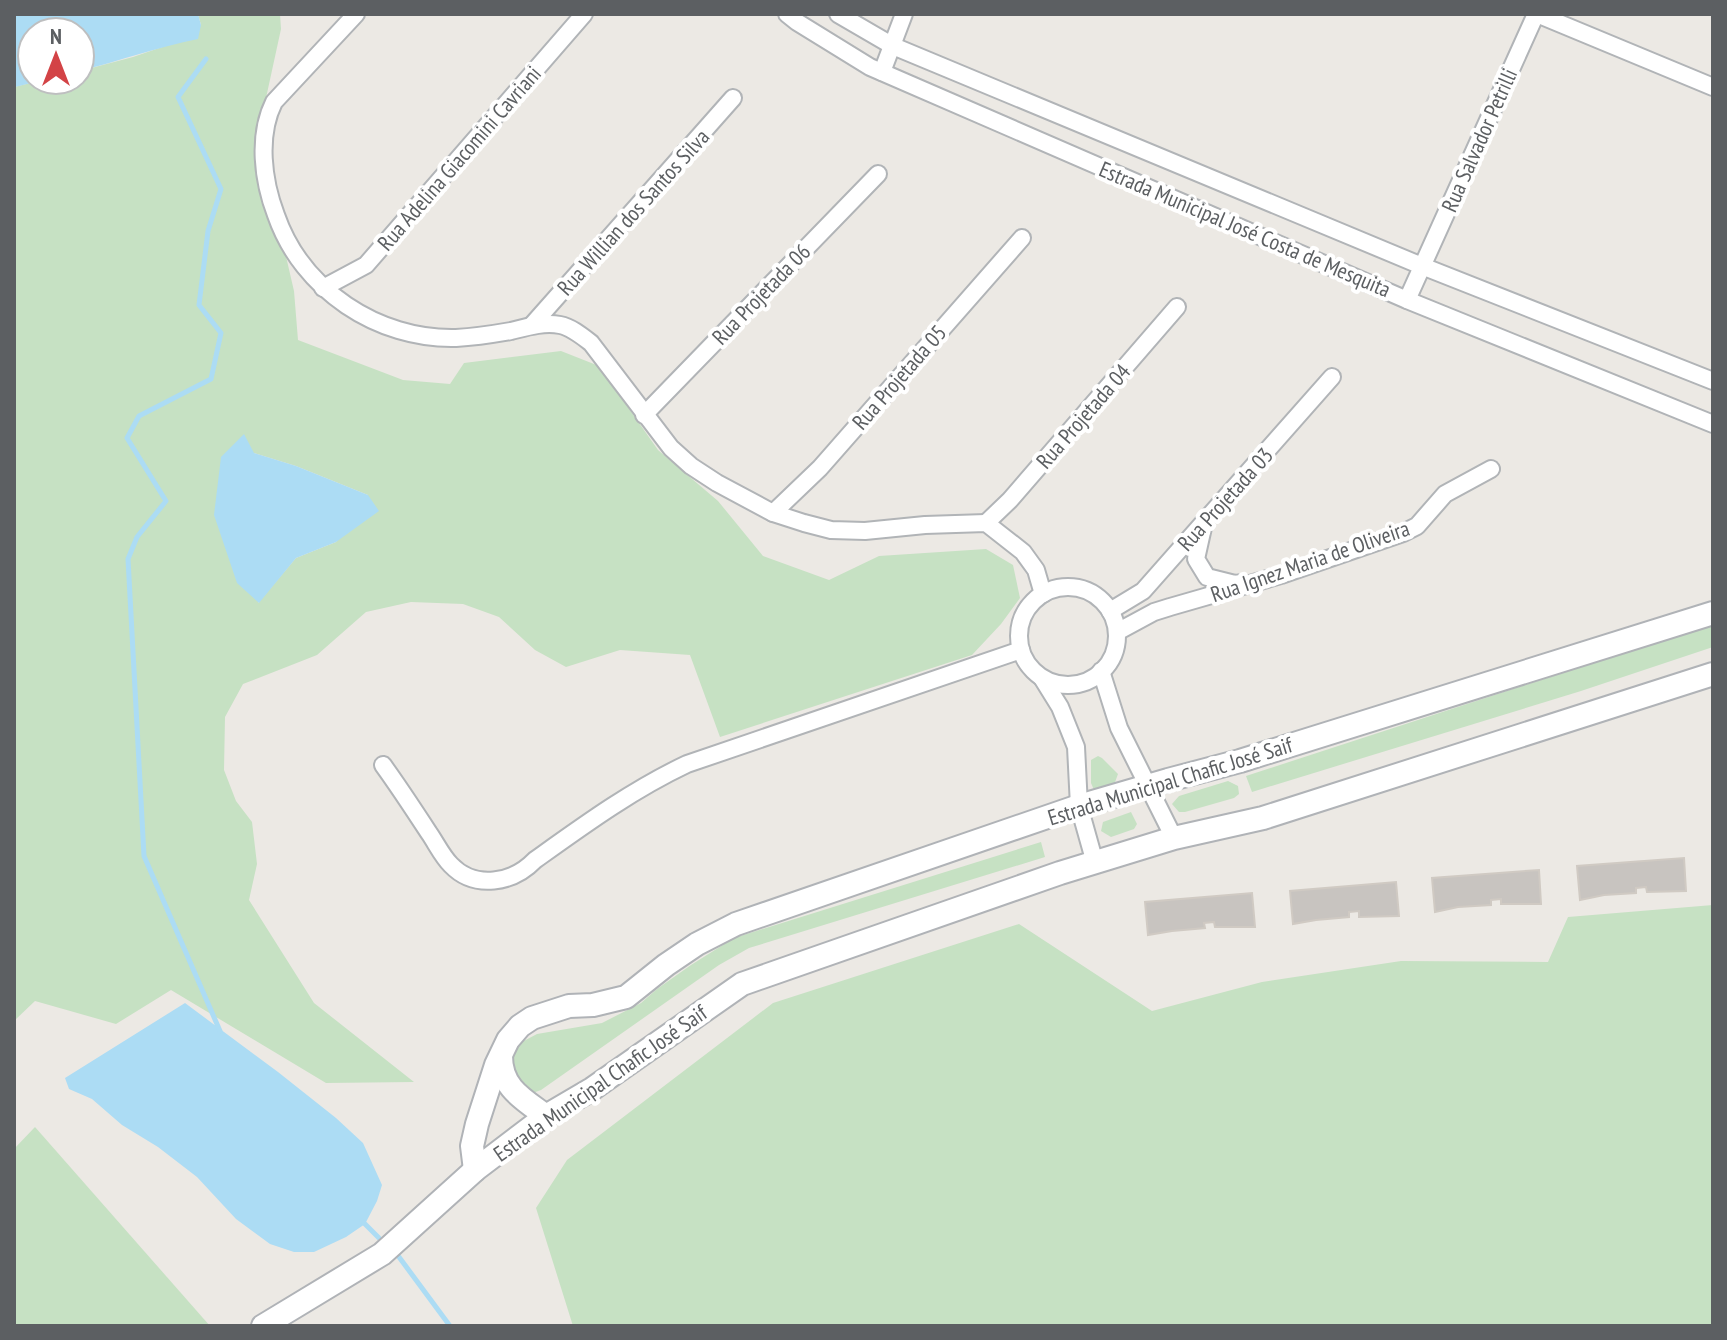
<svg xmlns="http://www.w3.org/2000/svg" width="1727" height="1340" viewBox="0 0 1727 1340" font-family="'PT Sans Narrow',sans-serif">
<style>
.green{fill:#c6e1c3;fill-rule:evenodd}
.water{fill:#acdcf4}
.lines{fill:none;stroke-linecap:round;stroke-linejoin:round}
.stream{stroke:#acdcf4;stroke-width:5}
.building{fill:#c8c4c0;stroke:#d0cac3;stroke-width:2}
.street-casing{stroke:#b1b4b7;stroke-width:20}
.secondary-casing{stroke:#b0b3b7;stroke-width:26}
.street{stroke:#fff;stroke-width:16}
.secondary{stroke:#fff;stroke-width:22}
.labels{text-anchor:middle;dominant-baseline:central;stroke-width:8;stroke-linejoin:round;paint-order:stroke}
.street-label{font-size:22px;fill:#5c5f62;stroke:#fff}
</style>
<rect width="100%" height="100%" fill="#ece9e4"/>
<!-- green -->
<g class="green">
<path d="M198 14H280L281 29 266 98 256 155 263 200 285 252 294 291 298 340 403 380 450 384 464 363 561 351 599 366 658 450 718 501 763 556 829 580 879 556 986 549 1013 565 1020 598 1001 624 972 655 720 737 690 655 620 650 566 667 535 650 499 617 463 604 411 602 366 612 317 655 243 684 225 717 224 770 236 801 252 822 257 864 249 900 314 1003 414 1082 326 1083 171 990 116 1024 35 1001 14 1021V87L43 80H80V71L133 57 168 45 201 25ZM254 453 296 466 368 495 336 542 296 558 258 603Z"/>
<path d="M1713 624V647L1581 691 1252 792 1246 776Z"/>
<path d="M1098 756 1102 758 1118 774 1114 785 1102 790H1094L1091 783V760Z"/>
<path d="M1228 781 1238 786 1239 794 1234 798 1185 812H1179L1172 804 1179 796Z"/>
<path d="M1131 812 1137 824 1134 829 1111 837 1101 831 1103 822Z"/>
<path d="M1041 842 1045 857 749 948 719 965 541 1090 530 1094 520 1089 506 1061 518 1044 537 1034 602 1023 641 1003 657 989 691 965 734 938Z"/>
<path d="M1713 905V1326H573L536 1208 567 1160 773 1003 1019 924 1152 1011 1262 982 1401 961 1548 962 1568 917Z"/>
<path d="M35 1127 210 1326H14V1149Z"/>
</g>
<!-- water -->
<g class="water">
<path d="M14 14H198L201 25 198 39C158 47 119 61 80 71V32H32V80H43L15 87Z"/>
<path d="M244 434 254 453 296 466 368 495 379 511 336 542 296 558 259 603 237 583 214 515 221 457Z"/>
<path d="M185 1003 278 1072 336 1118 363 1143 382 1185 377 1201 365 1224 346 1237 314 1252H294L270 1244 236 1219 197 1177 158 1147 122 1125 92 1099 69 1089 65 1078Z"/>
</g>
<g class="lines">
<!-- stream -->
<g class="stream">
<path d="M206 59 178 97 221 189 208 231 199 305 221 333 211 379 139 416 127 438 166 501 137 537 128 559 144 856 220 1031"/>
<path d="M362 1221 379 1238"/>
<path d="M399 1257 450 1326"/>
</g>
</g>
<!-- building -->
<g class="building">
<path d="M1684 858 1686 891 1647 892 1646 887 1636 888V893L1604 895 1580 900 1577 866Z"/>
<path d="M1539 870 1541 904H1501V899L1491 900V905L1458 907 1435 912 1432 878Z"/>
<path d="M1396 882 1399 916 1359 917V911L1349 912V917L1316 920 1293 924 1290 891Z"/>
<path d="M1252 893 1255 927H1215L1214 922 1204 923 1205 928 1172 931 1148 935 1145 902Z"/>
</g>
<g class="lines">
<defs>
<g id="street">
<path d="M356 14 274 102C257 136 263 181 276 215 302 290 378 340 456 338 474 337 494 334 511 331 527 327 543 322 560 325 571 327 582 336 591 343L671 448 691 466 717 483 773 513 804 523 831 530 865 531 925 525 986 523 1023 552 1036 570 1043 594"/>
<path d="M787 14 797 22 870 67 1407 300 1713 424"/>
<path d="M838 14 893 46 1422 266 1713 381"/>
<path d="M1537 14 1713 87"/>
<path d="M882 72 904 14"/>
<path d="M323 288 366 265 584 14"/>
<path d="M1407 300 1536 14"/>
<path d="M532 325 733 98"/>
<path d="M644 415 878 174"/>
<path d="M773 513 820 468 1022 238"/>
<path d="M986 523 1010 500 1177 307"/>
<path d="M1204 523 1196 559 1207 577 1235 584 1241 583"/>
<circle cx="1068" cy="636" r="49"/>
<path d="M1110 611 1143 591 1332 377"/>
<path d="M1117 632 1154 612 1170 607 1281 575 1403 533 1417 526 1445 494 1491 469"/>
<path d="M1101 671 1119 728 1174 838"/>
<path d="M1042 678 1060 707 1076 747 1079 806 1095 863"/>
<path d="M383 765C399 787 414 810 429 833 436 843 442 856 451 865 475 890 513 883 535 860 584 825 632 790 687 764L1021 650"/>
</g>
<g id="secondary">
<path d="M501 1056C501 1088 523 1099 546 1116"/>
<path d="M475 1170 472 1146 477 1124 496 1065 508 1040 520 1026 532 1018 569 1006 593 1005 626 997 666 965 697 944 736 924 1079 806 1168 780 1240 761 1713 613"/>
<path d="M263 1326 382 1254 475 1170 546 1116 592 1089 742 984 1060 873 1174 838 1263 818 1713 674"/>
</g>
</defs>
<!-- street casing -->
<use href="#street" class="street-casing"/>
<!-- secondary casing -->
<use href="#secondary" class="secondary-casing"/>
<!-- street -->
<use href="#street" class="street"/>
<!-- secondary -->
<use href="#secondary" class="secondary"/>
</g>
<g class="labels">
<!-- street labels -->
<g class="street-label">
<text transform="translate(1479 140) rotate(-66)">Rua Salvador Petrilli</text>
<text transform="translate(459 158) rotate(-49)">Rua Adelina Giacomini Cavriani</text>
<text transform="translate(633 212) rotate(-48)">Rua Willian dos Santos Silva</text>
<text transform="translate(1245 229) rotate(23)">Estrada Municipal José Costa de Mesquita</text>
<text transform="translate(761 294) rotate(-46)">Rua Projetada 06</text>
<text transform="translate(899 377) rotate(-49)">Rua Projetada 05</text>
<text transform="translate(1083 416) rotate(-49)">Rua Projetada 04</text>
<text transform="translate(1225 499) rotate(-48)">Rua Projetada 03</text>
<text transform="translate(1310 561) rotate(-19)">Rua Ignez Maria de Oliveira</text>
<text transform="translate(1170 781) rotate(-17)">Estrada Municipal Chafic José Saif</text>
<text transform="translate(600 1083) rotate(-35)">Estrada Municipal Chafic José Saif</text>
</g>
</g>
<!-- border -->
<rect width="1727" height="1340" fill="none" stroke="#5c5f62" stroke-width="32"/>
<!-- north arrow -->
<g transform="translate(56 56)"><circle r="38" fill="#ffffff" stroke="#bebfc0" stroke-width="2"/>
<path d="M0-6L14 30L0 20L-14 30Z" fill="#d34346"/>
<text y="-12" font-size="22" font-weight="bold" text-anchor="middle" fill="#5c5f62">N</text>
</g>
</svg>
